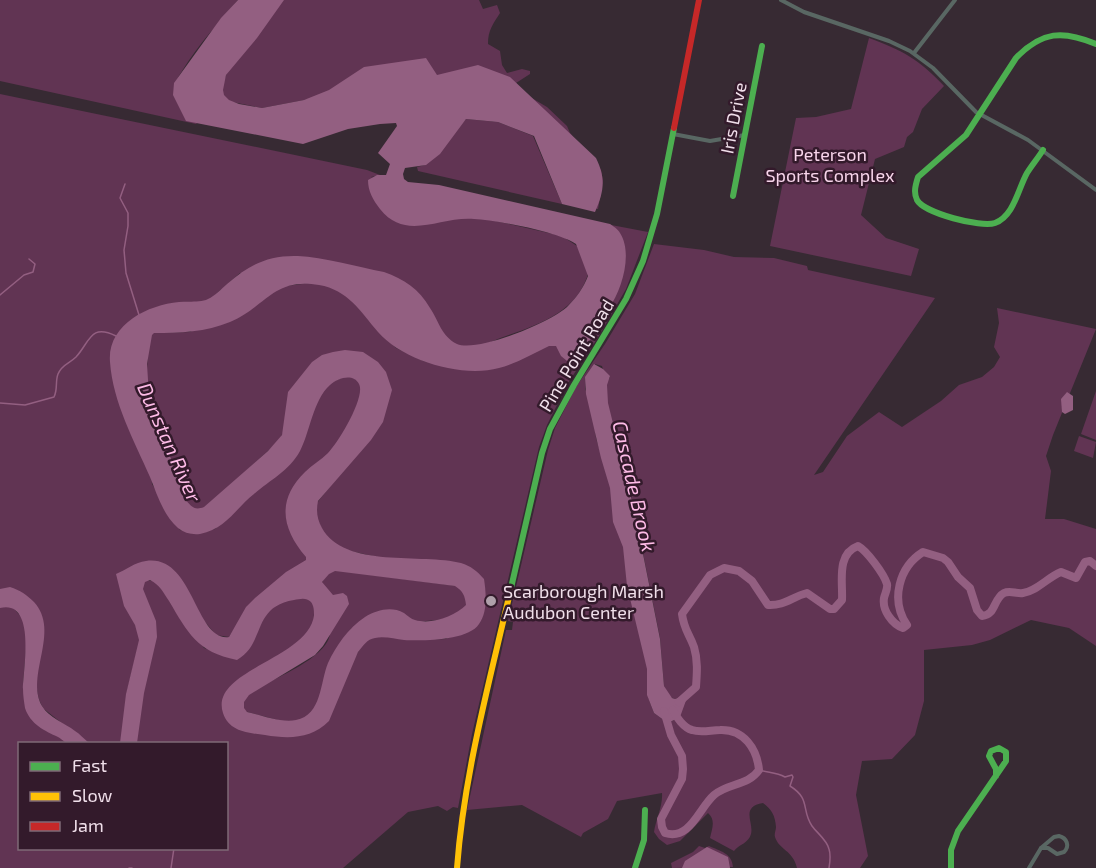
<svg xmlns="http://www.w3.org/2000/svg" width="1096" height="868" viewBox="0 0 1096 868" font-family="'Exo 2',sans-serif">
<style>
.green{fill:#613453;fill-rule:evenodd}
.water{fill:#935f81;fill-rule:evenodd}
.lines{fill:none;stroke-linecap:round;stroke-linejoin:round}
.stream{stroke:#935f81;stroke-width:1.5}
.river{stroke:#935f81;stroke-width:8}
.street{stroke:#596763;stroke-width:4}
.fast{stroke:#4caf50;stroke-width:6}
.slow{stroke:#ffc107;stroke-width:6}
.jam{stroke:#c62828;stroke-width:6}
.poi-dot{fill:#afa0aa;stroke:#331a2b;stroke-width:2}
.labels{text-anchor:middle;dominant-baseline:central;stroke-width:5;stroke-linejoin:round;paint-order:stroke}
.street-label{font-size:18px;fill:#f0dfea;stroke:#331a2b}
.park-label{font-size:18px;fill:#f8d5eb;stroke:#331a2b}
.poi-label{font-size:18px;fill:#f0dfea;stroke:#331a2b;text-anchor:start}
.water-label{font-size:20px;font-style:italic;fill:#febbe7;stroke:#331a2b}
</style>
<rect width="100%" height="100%" fill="#372a33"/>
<!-- green -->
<g class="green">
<path d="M0 0H238L219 21 218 25C207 33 182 69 175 83L190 120 197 123 196 124 0 81Z"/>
<path d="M282 0H479L483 9 497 5 500 13C493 24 488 30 488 44L500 51 502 65 507 73 522 69 530 71V74L516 83 530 97 547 107 567 126 570 133 601 170 603 181 598 209 591 208 564 131 320 97 262 108 227 101 221 92 226 75 231 65Z"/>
<path d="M869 38C902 50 920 60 944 86L922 109 913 132 907 137 904 147 875 159 861 215 886 238 919 249 911 276 770 246 796 118 816 117 851 109Z"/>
<path d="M0 94 367 170 380 175 371 177 478 217 562 236 577 246 589 270C580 310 541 324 506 336 494 340 480 348 466 347 460 346 454 344 448 342L415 292 240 273 217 293 208 304 141 315 152 484 180 530 194 534 215 529 307 429 317 388 349 375 364 385 359 403 342 439 315 469 310 559 246 611 229 637 216 635 155 562 126 608 134 622 139 634V643L127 691 121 743H87L44 709C30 690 40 660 43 637L0 591Z"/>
<path d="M466 119 498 122 533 136 562 204 418 171 417 167 425 165Z"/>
<path d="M606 224 648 232 626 289 597 339 568 383 547 425 539 447 472 734 458 808 453 807 447 811 438 806 408 812 343 868H0V604H10L28 625 23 684 69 743 20 744V848H226V744L136 743 141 580 156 581 204 648 212 651 281 602 315 594 313 632 224 700 292 736 349 668 364 641 377 636 418 640 446 639 484 596 382 558 337 548 326 537 312 509 363 445 361 353 285 429 279 441 206 507 198 510 190 508 180 490 146 385 149 336 156 331 160 333 190 332 277 287 310 283 327 285 345 294 396 348 423 361 465 369 553 343 581 359 584 356Z"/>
<path d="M654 244 704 250 734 257 774 258 807 266 808 270 935 298 814 475 823 472 847 436 879 412 902 427 941 401 959 385 982 377 994 367 1000 357 994 347 999 323 997 308 1096 329 1053 435 1046 456 1051 471 1045 519H1064L1096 529V646L1069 628 1031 620 990 640 972 645 924 650V701L915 735 892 759 862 761 856 795 868 856 860 868H797C793 850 779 850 775 837 774 834 776 830 776 827 775 815 772 810 763 803 740 807 754 822 751 834 749 843 738 845 734 851L710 838C712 829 716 820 708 813L680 841 667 845 659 839 654 832C656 819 663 806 662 793L617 801 608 819 583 833 581 837 522 805 467 810 506 630H512L513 622 508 621 548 450 555 428 576 387 605 344 635 294ZM595 364 602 366 604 373 610 377 605 386V399L614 442 620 457 632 499 630 507 638 528 660 638 664 686 667 693 665 697 667 699 670 697 675 699 688 696 682 706 680 717 670 722 665 721 654 713 648 697 652 683 635 605 631 594 626 551 615 522 612 492 596 438 592 406 585 389 586 377Z"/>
<path d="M1096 391V440L1081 434Z"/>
<path d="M1079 436 1096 442 1093 458 1074 451Z"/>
<path d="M333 570 465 587 467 607 447 619 352 628 343 639 327 674 316 709 300 722 282 721 244 711 242 702C246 697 250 692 255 689 273 679 330 657 330 632 330 616 325 598 322 582L327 574Z"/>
<path d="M699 846 705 848 709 846C720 851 732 853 733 867L672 868 671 863 693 852Z"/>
</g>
<!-- water -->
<g class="water">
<path d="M238 0H284L257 38 226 75 223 90 224 95 229 100 239 104 262 108 304 100 329 90 364 67 426 58 437 75 478 65 510 77 596 158C606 178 604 192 595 212L562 204 534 136 498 122 466 119 440 154 426 165 405 168 403 174 404 179 408 182 439 185 610 224C613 226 618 229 620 233 633 253 622 290 609 308 605 313 600 317 597 322 589 338 589 357 572 365L561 356 556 346H549C533 354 517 363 499 368 462 378 403 361 378 332 360 311 348 290 319 285 273 277 266 307 230 322 206 332 180 333 154 333L152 335 147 364 149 396 185 499C191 506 194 511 204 507L268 451 282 435 288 392 312 362 322 355 333 352 345 350 363 352 378 362 386 372 392 390 383 422 371 440 318 501C316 511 317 519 322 528 344 569 423 553 461 563 471 566 477 571 484 579 486 592 488 612 479 624 468 641 422 641 404 640 395 639 384 636 375 638 367 639 363 646 358 652L329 721C311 739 289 739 265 735 249 733 229 732 223 713 209 670 309 659 314 615 314 611 314 606 311 602 306 597 300 599 294 600 251 607 266 644 237 660 197 652 188 633 169 601 163 592 160 585 150 580L145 582 143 589 156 621 157 637 144 693 137 743H120L126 694 139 640 135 625 124 606 116 574C126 570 135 562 146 561 194 554 195 642 229 637L246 607 255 598 286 572 306 560V557C282 529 276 500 305 472 312 465 321 460 328 453 338 443 366 397 359 384 353 373 338 378 330 385 313 400 310 432 300 451 289 471 270 480 254 494 235 509 226 529 200 534 192 535 184 533 178 528 163 515 157 494 150 477 134 440 113 403 110 362 107 325 147 305 179 302 188 301 200 303 208 299 215 296 221 289 227 284 249 265 268 255 298 256 323 257 358 267 384 272 404 279 419 289 430 308 439 321 441 336 457 344 477 353 552 322 568 306 576 298 584 287 588 276L576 244C559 232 496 220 474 219 440 216 406 242 380 209 373 200 368 191 368 180L377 175H386L390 164 378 153 397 126 396 123 380 124 348 129 303 144 186 121 173 95 174 83 221 18ZM335 571 455 586C463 591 465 596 466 605 455 616 432 625 415 620 411 619 408 616 404 613 391 606 377 610 365 617 348 628 336 646 328 663 320 682 322 715 296 720 281 723 261 715 247 712L244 708V702L249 695 315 655 323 646 349 604 347 596 343 593 333 595 322 582 329 574Z"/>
<path d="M594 364 603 369 610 376 607 385 608 403 634 509 660 639 664 686 672 698 675 699 688 695 680 717 670 722 665 721 654 713 647 695V669L627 586 623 547 613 522 610 488 601 458 586 394 585 377Z"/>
<path d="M1067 392 1073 396V410L1065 414 1062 412 1061 399Z"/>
<path d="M10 587C20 590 27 595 34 602 61 632 25 675 42 706 49 718 65 723 75 731 80 734 84 739 89 743 83 744 76 744 70 744 65 743 63 740 58 737 45 731 30 724 25 708 24 702 23 695 23 689 23 671 37 599 0 608V589Z"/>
<path d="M707 847 728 857 730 868H682L685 861Z"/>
</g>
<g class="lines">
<!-- stream -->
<g class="stream">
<path d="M125 184 120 198 128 213V226L124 250 126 273 139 315"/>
<path d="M0 295 24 275 33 272 35 264 29 259"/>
<path d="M0 403 25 405 54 397C58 389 55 382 58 374 62 364 69 364 76 357 90 342 90 323 116 336"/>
<path d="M759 770C769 773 776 772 785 777L792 775 793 777 790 786C811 799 801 810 812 826 817 833 827 840 829 849 831 855 830 862 829 868"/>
<path d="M129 868H132"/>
<path d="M171 868 174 848"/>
</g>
<!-- river -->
<g class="river">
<path d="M679 702 696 687C697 673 698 660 694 647 689 633 684 630 682 614L710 575 724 568 739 571 752 581 768 605C784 606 792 597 807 593L830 609H834L842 600C843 582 836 554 858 546 867 551 884 574 887 584 888 589 885 593 884 598 882 610 892 624 903 628L907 625C890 600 899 567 923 552L943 558 948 562 958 577 970 588 977 610 982 616C996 615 993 599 1004 593 1010 590 1016 594 1023 593 1037 591 1048 577 1061 572L1076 578 1085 562 1090 561 1096 566"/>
<path d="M664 711 671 735 682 756 683 769 682 779 661 819 662 827 665 833C690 841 699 808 714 795 728 783 748 786 759 770 757 749 744 729 720 730 711 730 701 733 692 730 684 728 676 717 673 710"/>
</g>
<!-- street -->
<g class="street">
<path d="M781 0 804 12 889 41 910 51 933 68 976 112 1028 140 1096 190"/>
<path d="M914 53 955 0"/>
<path d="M673 134 710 141 745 135"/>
<path d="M1059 836C1067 838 1070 846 1064 852L1057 854 1048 848H1041L1054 837Z"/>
<path d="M1029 868 1041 848"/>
</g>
<!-- fast -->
<g class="fast">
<path d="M1043 150C1038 158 1032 165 1027 173 1018 189 1014 216 995 223 981 228 924 213 917 200 913 192 916 184 918 177L966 135 1016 58C1042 31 1063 30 1096 44"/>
<path d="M733 196 762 46"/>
<path d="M511 588 542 453 550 429 574 385 626 299 643 261 657 214 674 128"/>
<path d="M635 868 644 840 645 810"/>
<path d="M951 868V850L958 831 1006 761V752L999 748 991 751 989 756 996 769V776"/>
</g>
<!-- slow -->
<path class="slow" d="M457 868C464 773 490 680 511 588"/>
<!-- jam -->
<path class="jam" d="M674 128 699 0"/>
</g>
<!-- markers -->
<circle class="poi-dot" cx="491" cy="601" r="6"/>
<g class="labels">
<!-- street labels -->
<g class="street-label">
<text transform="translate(733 118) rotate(-79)">Iris Drive</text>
<text transform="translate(576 355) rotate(-59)">Pine Point Road</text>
</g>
<!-- park labels -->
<g class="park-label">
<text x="830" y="154">Peterson<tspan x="830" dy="21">Sports Complex</tspan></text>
</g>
<!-- poi labels -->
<g class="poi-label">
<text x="503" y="591">Scarborough Marsh<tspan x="503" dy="21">Audubon Center</tspan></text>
</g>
<!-- water labels -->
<g class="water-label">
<text transform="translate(170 442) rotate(66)">Dunstan River</text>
<text transform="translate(635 486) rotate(77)">Cascade Brook</text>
</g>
</g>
<!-- legend -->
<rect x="18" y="742" width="210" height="108" fill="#331a2b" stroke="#7f6977" stroke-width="1.5"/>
<rect x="30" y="762" width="30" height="9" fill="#4caf50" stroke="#7f6977" stroke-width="1.5"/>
<text x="72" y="772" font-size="18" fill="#f0dfea">Fast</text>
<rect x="30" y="792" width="30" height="9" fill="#ffc107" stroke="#7f6977" stroke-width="1.5"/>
<text x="72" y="802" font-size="18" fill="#f0dfea">Slow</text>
<rect x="30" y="822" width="30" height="9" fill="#c62828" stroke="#7f6977" stroke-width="1.5"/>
<text x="72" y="832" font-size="18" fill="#f0dfea">Jam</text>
</svg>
